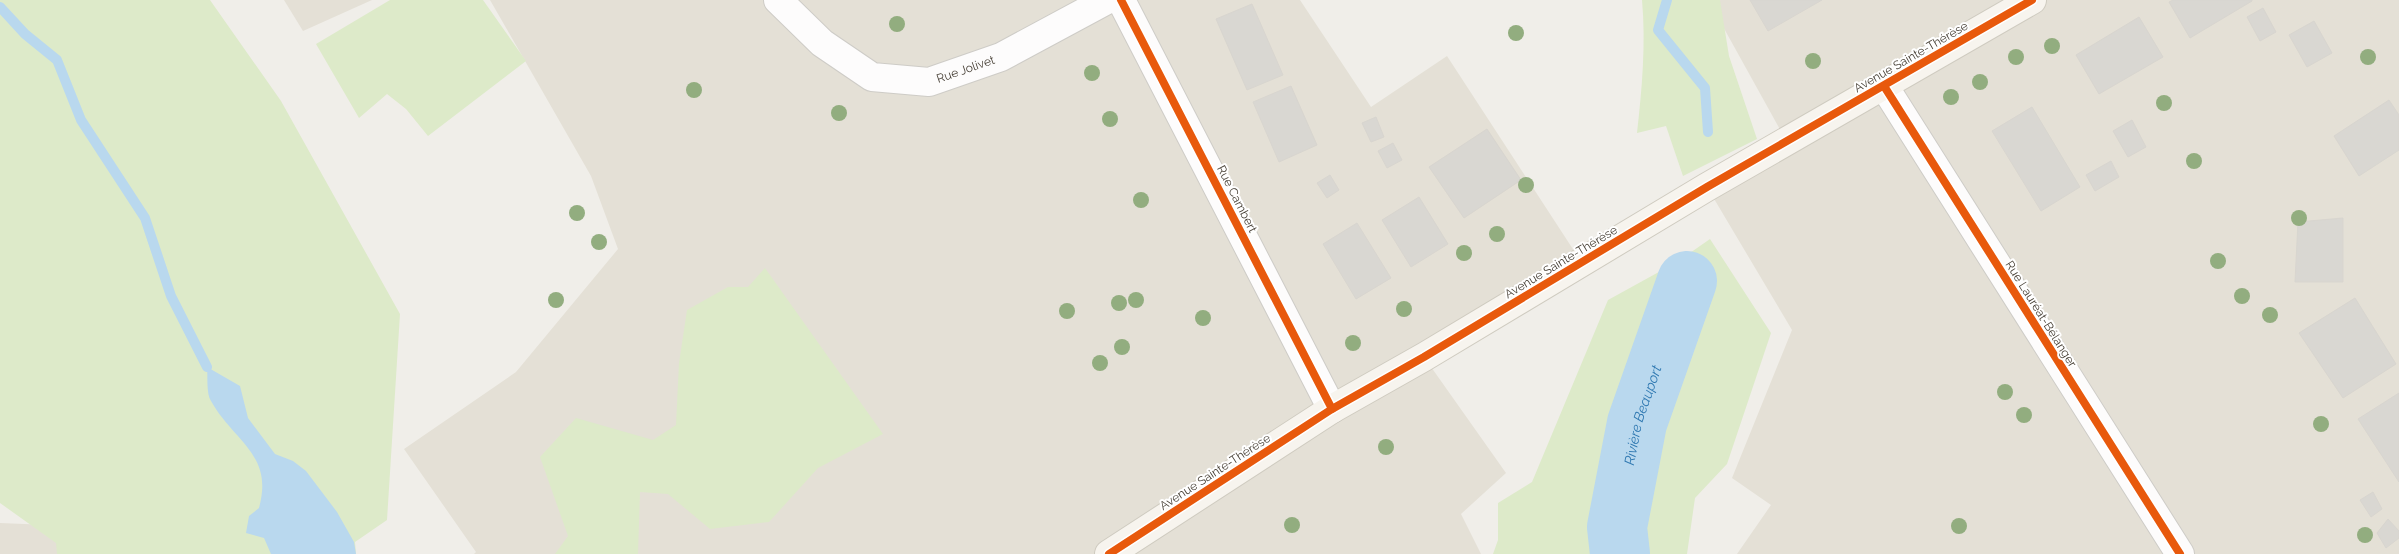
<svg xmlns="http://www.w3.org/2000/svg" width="2399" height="554" viewBox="0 0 2399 554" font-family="Raleway,sans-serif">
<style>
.residential{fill:#e4e0d6}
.green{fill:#ddeac9}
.water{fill:#b9d8ee}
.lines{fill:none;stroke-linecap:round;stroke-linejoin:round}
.stream{stroke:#b9d8ee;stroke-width:10}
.river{stroke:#b9d8ee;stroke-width:60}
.building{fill:#d9d7d2;stroke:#d8d5cf}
.street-casing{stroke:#ceccc7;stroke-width:30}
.secondary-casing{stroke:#cfcbc0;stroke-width:30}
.street{stroke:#fdfcfc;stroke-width:28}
.secondary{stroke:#f7f4ee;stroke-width:28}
.cycleway-casing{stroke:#fff;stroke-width:11}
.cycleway{stroke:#e8590c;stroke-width:8}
.tree{fill:#92ad7f}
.labels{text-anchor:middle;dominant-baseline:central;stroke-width:4;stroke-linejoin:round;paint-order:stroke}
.street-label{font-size:12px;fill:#463f35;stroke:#fff}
.water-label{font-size:14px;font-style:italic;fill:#2f78b1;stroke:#fff}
</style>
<rect width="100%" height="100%" fill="#f0eee9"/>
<!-- residential -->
<g class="residential">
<path d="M284 0H372L303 31Z"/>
<path d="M490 0H1300L1371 107 1447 56 1582 263 1424 357 1506 473 1461 514 1481 554H474L476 552 404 449 516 372 618 249 591 176Z"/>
<path d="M1719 0H2399V554H1737L1771 505 1732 478 1792 330 1707 187 1787 142 1711 5Z"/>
<path d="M0 523 73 526 75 554H0Z"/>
</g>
<!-- green -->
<g class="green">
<path d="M0 0H210L281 101 400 314 387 520 355 542 356 554H57L56 543 0 503Z"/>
<path d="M390 0H483L526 61 428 136 406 109 387 94 359 118 316 44Z"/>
<path d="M1642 0H1720L1729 56 1757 139 1683 176 1666 126 1637 133C1642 89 1646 44 1642 0Z"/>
<path d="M1710 239 1771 333 1727 464 1695 498 1687 554H1493L1498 540V503L1532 482 1608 300 1677 262Z"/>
<path d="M765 268 883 434 818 468 769 522 710 529 668 494 640 492 638 554H555L568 536 540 457 576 418 653 440 676 425 679 363 687 310 728 287H748Z"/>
</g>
<!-- water -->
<path class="water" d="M207 367 240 386 248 418 275 454 293 461 306 471 337 512 354 542 356 554H271L264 538 246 533 249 516 259 508C274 454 234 442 211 401 206 393 208 377 207 367Z"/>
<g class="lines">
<!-- stream -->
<g class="stream">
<path d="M1667 0 1658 30 1705 88 1708 132"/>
<path d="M0 7 25 34 57 60 81 120 145 218 171 296 207 367"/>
</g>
<!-- river -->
<path class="river" id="s1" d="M1620 554 1617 527 1637 423 1687 281"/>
</g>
<!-- building -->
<g class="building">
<path d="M1750 0H1822L1768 31Z"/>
<path d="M2173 0H2252V1L2190 38 2169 2Z"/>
<path d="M1252 4 1283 75 1247 90 1216 19Z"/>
<path d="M2263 8 2276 32 2260 41 2247 17Z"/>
<path d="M2139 17 2163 57 2099 94 2076 55Z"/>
<path d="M2314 21 2332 53 2307 67 2289 35Z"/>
<path d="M1291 86 1317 145 1279 162 1253 102Z"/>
<path d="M2389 100 2399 115V150L2359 176 2334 136Z"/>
<path d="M2032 107 2080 187 2041 211 1992 131Z"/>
<path d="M1376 117 1384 137 1371 142 1362 123Z"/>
<path d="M2132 120 2146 147 2128 157 2113 131Z"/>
<path d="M1487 129 1521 180 1464 218 1429 167Z"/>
<path d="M1393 143 1402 160 1387 168 1378 151Z"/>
<path d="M2111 161 2119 177 2095 191 2086 175Z"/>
<path d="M1330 175 1339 190 1327 198 1317 183Z"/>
<path d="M1419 197 1448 244 1411 267 1382 220Z"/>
<path d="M2343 218V282H2295L2298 222Z"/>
<path d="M1357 223 1391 278 1356 299 1323 244Z"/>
<path d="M2355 298 2396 364 2343 398 2299 333Z"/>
<path d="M2399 393V482L2358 419Z"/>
<path d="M2373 492 2382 509 2371 517 2360 500Z"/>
<path d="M2388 519 2399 531V538L2386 548 2377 533Z"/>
</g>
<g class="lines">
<defs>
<g id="street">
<path id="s2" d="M778 0 822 43 872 77 929 82 1001 57 1107 0"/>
<path d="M1121 0 1332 409"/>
<path d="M1884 86 2180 554"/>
</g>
<path id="secondary" d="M1109 554 1332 409 1424 357 1707 187 2032 0"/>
</defs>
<!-- street casing -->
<use href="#street" class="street-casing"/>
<!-- secondary casing -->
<use href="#secondary" class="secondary-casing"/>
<!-- street -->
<use href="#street" class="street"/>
<!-- secondary -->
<use href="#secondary" class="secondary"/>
<defs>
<g id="cycleway">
<path d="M1121 0 1332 409"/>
<path d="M1884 86 2180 554"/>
<path d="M1109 554 1332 409 1424 357 1707 187 2032 0"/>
</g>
</defs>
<!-- cycleway casing -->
<use href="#cycleway" class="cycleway-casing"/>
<!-- cycleway -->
<use href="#cycleway" class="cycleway"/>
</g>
<!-- trees -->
<g class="tree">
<circle cx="897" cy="24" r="8"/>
<circle cx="1516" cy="33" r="8"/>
<circle cx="2052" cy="46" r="8"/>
<circle cx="2016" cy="57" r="8"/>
<circle cx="2368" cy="57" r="8"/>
<circle cx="1813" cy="61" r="8"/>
<circle cx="1092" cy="73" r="8"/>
<circle cx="1980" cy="82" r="8"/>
<circle cx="694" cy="90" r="8"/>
<circle cx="1951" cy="97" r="8"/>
<circle cx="2164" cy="103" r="8"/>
<circle cx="839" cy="113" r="8"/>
<circle cx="1110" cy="119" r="8"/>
<circle cx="2194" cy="161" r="8"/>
<circle cx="1526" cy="185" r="8"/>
<circle cx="1141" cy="200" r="8"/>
<circle cx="577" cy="213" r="8"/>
<circle cx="2299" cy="218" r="8"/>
<circle cx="1497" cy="234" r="8"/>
<circle cx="599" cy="242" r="8"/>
<circle cx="1464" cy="253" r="8"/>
<circle cx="2218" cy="261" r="8"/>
<circle cx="2242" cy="296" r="8"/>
<circle cx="556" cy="300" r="8"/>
<circle cx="1136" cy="300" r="8"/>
<circle cx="1119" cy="303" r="8"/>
<circle cx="1404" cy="309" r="8"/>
<circle cx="1067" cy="311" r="8"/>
<circle cx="2270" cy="315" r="8"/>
<circle cx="1203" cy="318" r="8"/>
<circle cx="1353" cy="343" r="8"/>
<circle cx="1122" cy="347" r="8"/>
<circle cx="1100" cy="363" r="8"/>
<circle cx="2005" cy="392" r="8"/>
<circle cx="2024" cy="415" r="8"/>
<circle cx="2321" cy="424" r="8"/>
<circle cx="1386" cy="447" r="8"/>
<circle cx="1292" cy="525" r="8"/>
<circle cx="1959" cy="526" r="8"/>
<circle cx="2365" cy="535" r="8"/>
</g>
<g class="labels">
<!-- street labels -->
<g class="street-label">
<text transform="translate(1911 57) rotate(-30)">Avenue Sainte-Thérèse</text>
<text stroke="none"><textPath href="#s2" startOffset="218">Rue Jolivet</textPath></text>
<text transform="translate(1237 199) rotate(63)">Rue Cambert</text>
<text transform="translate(1561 262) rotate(-31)">Avenue Sainte-Thérèse</text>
<text transform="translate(2041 314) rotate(58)">Rue Lauréat-Bélanger</text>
<text transform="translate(1215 472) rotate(-33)">Avenue Sainte-Thérèse</text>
</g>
<!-- water labels -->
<g class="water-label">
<text stroke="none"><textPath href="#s1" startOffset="142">Rivière Beauport</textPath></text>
</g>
</g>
</svg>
